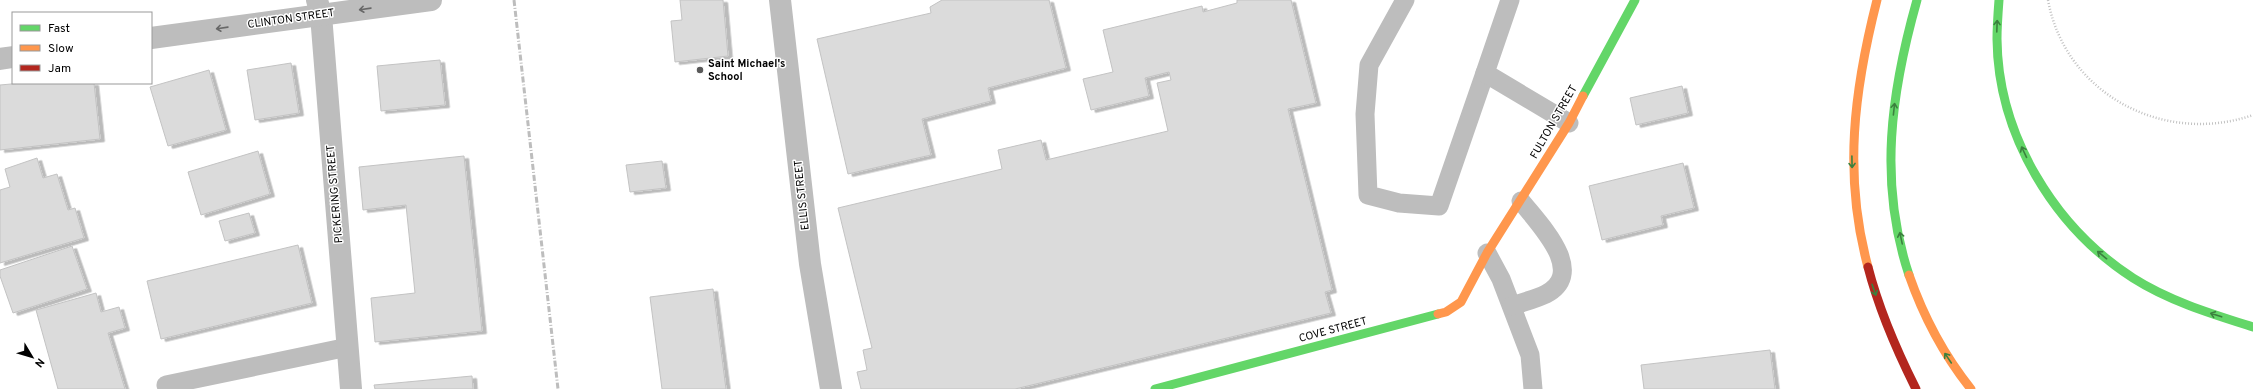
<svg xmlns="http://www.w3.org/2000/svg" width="2253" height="389" viewBox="0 0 2253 389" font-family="Overpass,sans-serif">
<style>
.building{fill:#dbdbdb;stroke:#c3c3c3;filter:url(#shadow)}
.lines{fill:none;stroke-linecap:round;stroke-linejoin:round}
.path{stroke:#c2c2c2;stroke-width:2.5;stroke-dasharray:1 2;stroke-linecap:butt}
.lane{stroke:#bdbdbd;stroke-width:19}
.street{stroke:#bdbdbd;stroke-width:22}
.fast{stroke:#63d668;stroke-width:9}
.slow{stroke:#ff974d;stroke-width:9}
.jam{stroke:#b3261e;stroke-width:9}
.rail{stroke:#bdbdbd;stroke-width:3;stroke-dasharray:6 2 1 2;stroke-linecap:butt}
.oneway{stroke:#686868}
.oneway2{stroke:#3b803e}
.poi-dot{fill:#595959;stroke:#fff;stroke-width:1.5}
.labels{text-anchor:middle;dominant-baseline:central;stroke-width:3;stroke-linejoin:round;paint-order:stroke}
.street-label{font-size:11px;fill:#000;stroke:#fff}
.poi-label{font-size:11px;font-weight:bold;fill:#000;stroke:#fff;text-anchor:start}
</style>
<defs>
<filter id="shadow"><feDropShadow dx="4.5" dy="2.5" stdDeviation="0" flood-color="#0004"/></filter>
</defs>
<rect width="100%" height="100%" fill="#fff"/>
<!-- building -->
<g class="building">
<path d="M680 0H723L728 56 675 62 671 21 682 20Z"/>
<path d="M942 0H1049L1066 68 988 88 991 101 922 119 931 155 848 174 817 39 931 13 930 7Z"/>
<path d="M1237 0H1291L1316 103 1288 109 1332 290 1325 292 1331 313 1015 389H861L857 372 867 370 863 350 872 348 838 208 1002 169 998 150 1041 140 1046 160 1168 131 1157 83 1171 80 1169 72 1145 78 1149 96 1091 110 1083 79 1113 72 1103 30 1202 6 1203 12 1237 3Z"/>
<path d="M440 60 445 105 381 111 377 66Z"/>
<path d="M291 63 299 113 255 120 247 70Z"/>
<path d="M209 70 226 130 168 146 150 87Z"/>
<path d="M22 83H94L100 139 0 150V85Z"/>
<path d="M1682 86 1688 113 1636 125 1630 98Z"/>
<path d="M258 151 270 194 201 215 188 172Z"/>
<path d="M464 156 482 331 375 342 371 298 415 293 406 205 363 210 359 167Z"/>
<path d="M37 158 43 178 57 174 68 210 75 208 84 238 0 263V190L10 187 5 169Z"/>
<path d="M662 161 666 188 630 192 626 165Z"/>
<path d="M1683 163 1694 208 1661 216 1663 225 1602 240 1589 186Z"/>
<path d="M249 213 255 233 225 241 219 221Z"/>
<path d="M298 245 312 303 161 339 147 281Z"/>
<path d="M72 246 87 289 13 313 0 276V270Z"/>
<path d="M713 289 726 389H662L650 297Z"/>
<path d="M96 293 101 312 119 307 125 328 108 333 125 389H58L36 310Z"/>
<path d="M1770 350 1775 389H1644L1641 365Z"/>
<path d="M472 376 473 389H375L374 385Z"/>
</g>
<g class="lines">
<!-- path -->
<path class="path" d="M2048 0C2065 94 2164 146 2253 115"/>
<!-- lane -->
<g class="lane">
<path d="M1405 0 1369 65 1365 114 1368 195 1399 203 1439 206 1485 73"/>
<path d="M1510 0 1485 73 1569 123"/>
<path d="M1487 253 1501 279 1530 355 1533 389"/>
<path d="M1512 306C1523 302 1536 299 1546 294 1588 272 1538 223 1521 201"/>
<path d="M166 385 348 347"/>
</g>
<!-- street -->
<g class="street">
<path d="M317 0 321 15 351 389"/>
<path d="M780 0 810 264 831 389"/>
<path d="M151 38 431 0"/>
<path d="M0 59 13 57"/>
</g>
<!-- fast -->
<g class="fast">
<path d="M1999 0C1998 13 1997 26 1997 39 1998 135 2054 227 2133 278 2169 301 2212 314 2253 327"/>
<path d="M1583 96 1635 0"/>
<path d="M1909 275C1878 182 1891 92 1917 0"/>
<path d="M1155 389 1438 314"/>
</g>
<!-- slow -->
<g class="slow">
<path d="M1868 267C1843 175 1854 90 1877 0"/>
<path d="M1909 275C1924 318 1943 354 1971 389"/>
<path d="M1438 314 1446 312 1461 302 1487 253 1569 123 1583 96"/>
</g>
<!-- jam -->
<path class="jam" d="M1868 267C1879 310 1896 349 1916 389"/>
<!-- rail -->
<path class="rail" d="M514 0 558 389"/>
</g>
<!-- one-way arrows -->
<defs><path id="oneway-shaft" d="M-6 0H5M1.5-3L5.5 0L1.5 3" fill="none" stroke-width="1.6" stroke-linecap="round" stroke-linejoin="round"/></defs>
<g class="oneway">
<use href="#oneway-shaft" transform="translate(365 9) rotate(172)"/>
<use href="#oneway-shaft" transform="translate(222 28) rotate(172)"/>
</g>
<g class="oneway2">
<use href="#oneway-shaft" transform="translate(1997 26) rotate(-88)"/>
<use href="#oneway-shaft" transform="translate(1894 109) rotate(-84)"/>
<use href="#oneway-shaft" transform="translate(2024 152) rotate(-115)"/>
<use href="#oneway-shaft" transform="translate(1852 162) rotate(89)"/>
<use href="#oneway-shaft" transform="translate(1901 238) rotate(-102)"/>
<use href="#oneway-shaft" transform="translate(2102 255) rotate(-141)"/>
<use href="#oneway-shaft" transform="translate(1874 290) rotate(71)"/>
<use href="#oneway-shaft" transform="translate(2216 315) rotate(-162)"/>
<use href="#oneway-shaft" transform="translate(1948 358) rotate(-124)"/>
</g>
<!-- markers -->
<circle class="poi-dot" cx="700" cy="70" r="4"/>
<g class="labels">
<!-- street labels -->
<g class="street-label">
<text transform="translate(291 19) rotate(-8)">CLINTON STREET</text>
<text transform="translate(1554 122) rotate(-60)">FULTON STREET</text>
<text transform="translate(335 194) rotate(-95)">PICKERING STREET</text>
<text transform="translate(802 195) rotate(-96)">ELLIS STREET</text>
<text transform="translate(1333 330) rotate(-15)">COVE STREET</text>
</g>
<!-- poi labels -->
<g class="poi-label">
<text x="708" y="64">Saint Michael's<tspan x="708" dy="13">School</tspan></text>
</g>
</g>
<!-- legend -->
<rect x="12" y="12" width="140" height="72" fill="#ffffff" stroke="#999999"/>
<rect x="20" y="25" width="20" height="6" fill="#63d668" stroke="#999999"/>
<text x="48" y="32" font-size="12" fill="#000000">Fast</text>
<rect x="20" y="45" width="20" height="6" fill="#ff974d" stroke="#999999"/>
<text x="48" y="52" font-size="12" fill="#000000">Slow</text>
<rect x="20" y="65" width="20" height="6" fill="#b3261e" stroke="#999999"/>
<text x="48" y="72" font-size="12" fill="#000000">Jam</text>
<!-- north arrow -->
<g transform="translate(32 357) rotate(128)" stroke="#ffffff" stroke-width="3" paint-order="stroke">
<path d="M0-3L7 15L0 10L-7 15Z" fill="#000000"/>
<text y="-6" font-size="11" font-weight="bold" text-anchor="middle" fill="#000000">N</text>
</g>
</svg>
